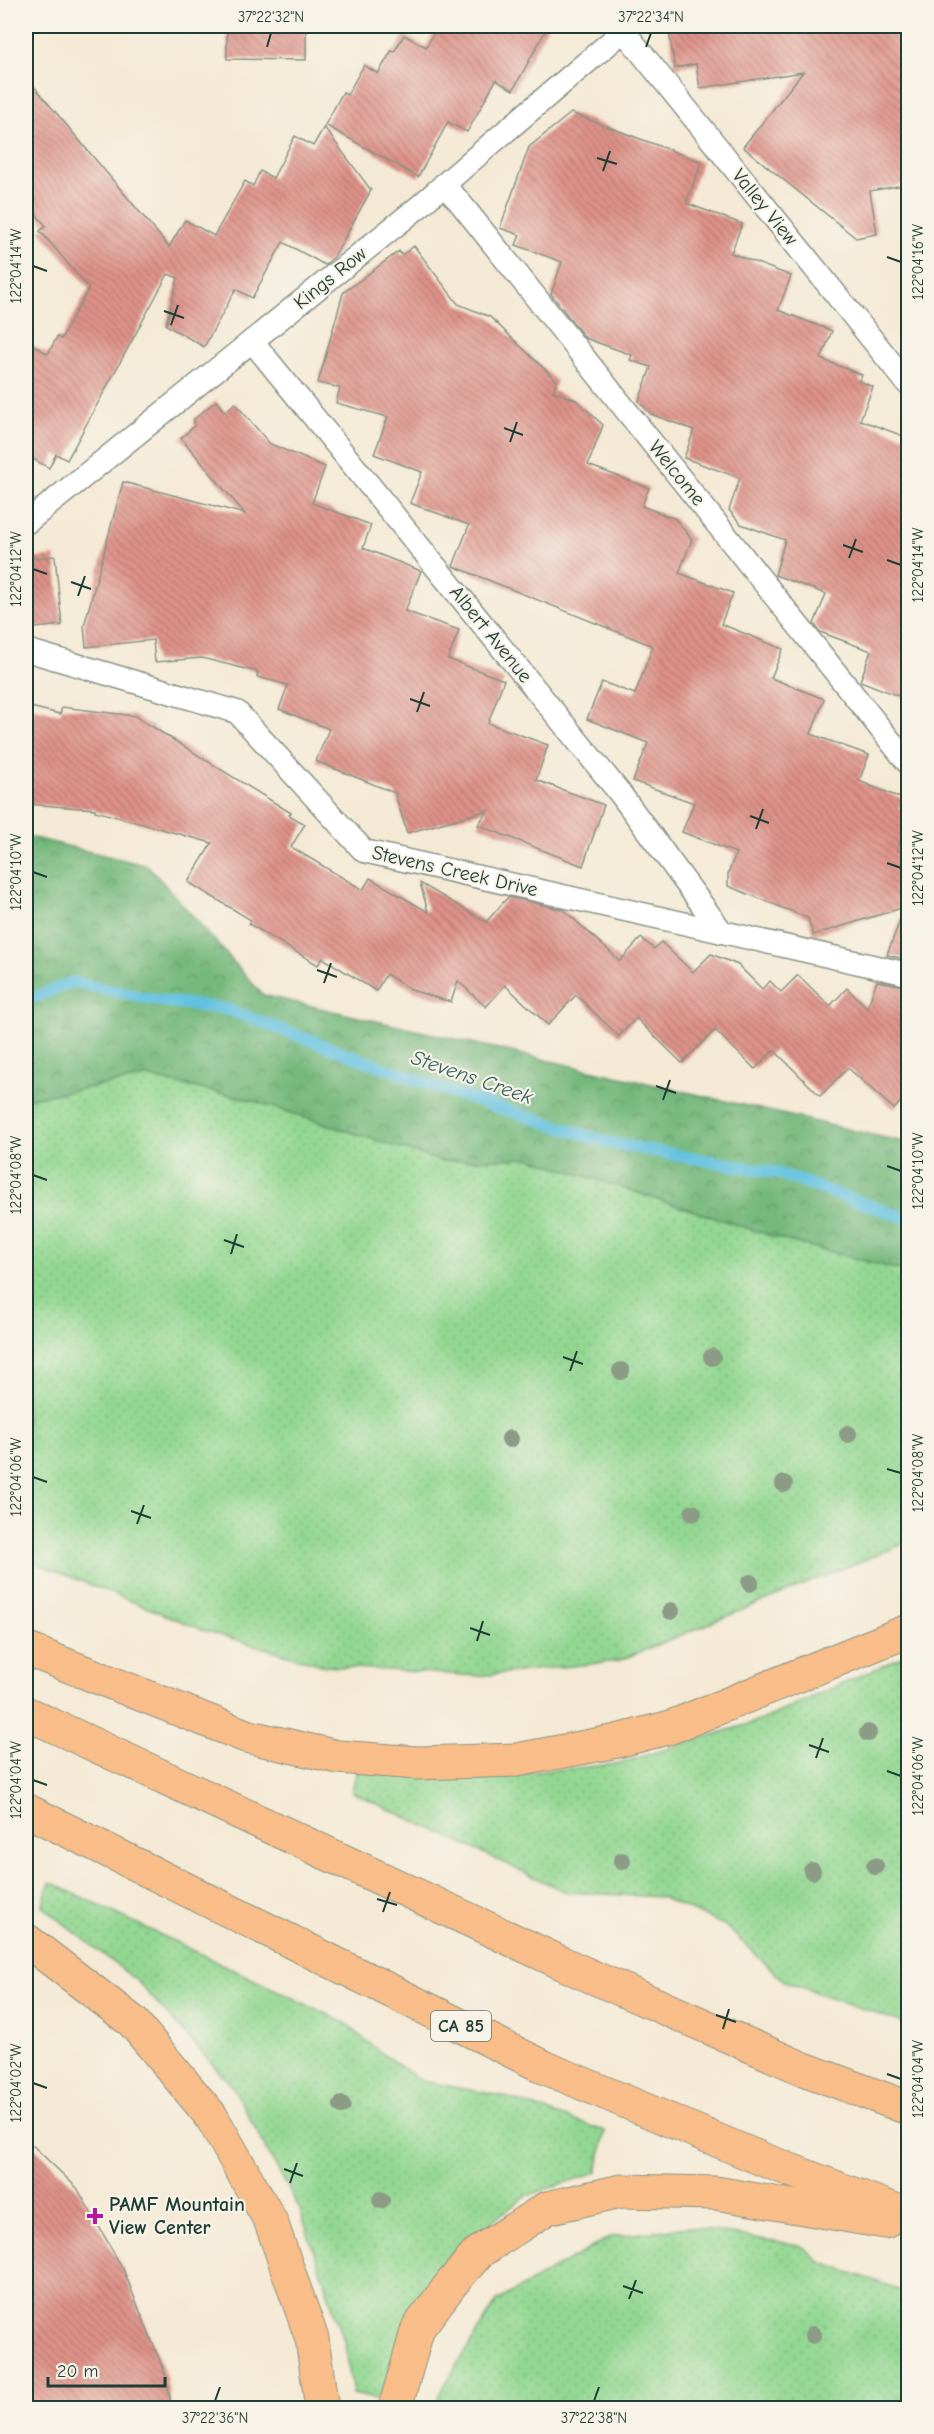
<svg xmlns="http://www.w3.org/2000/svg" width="934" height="2434" viewBox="0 0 934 2434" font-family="'Comic Neue',sans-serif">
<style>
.grass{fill:url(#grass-dots);stroke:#588a62;stroke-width:1.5}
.forest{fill:url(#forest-crowns);stroke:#4a7a58;stroke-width:1.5}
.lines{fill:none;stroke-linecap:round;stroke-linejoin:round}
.stream{stroke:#62c1e0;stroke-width:12}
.building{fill:url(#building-back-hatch)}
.service-casing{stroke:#8a9384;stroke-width:25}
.motorway-casing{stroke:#8a9384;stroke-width:35}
.service{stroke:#fff;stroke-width:22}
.motorway{stroke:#f8bd89;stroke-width:33}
.tree{fill:#8c9b86}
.ticks{fill:none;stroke:#1f3d34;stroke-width:2}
.poi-dot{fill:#b5179e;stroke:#f7f3e8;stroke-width:2}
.labels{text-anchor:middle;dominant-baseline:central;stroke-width:4.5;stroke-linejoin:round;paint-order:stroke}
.shield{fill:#f7f3e8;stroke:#60746a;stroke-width:1.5}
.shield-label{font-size:18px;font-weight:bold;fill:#1f3d34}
.street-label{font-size:20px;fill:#1f3d34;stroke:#f7f3e8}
.poi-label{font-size:20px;font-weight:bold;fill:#1f3d34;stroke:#f7f3e8;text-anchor:start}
.water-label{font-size:21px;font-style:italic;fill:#305e5f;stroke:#f7f3e8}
.neatline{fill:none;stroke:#1f3d34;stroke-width:2}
.ticks-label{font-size:15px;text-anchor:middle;fill:#1f3d34}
</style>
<defs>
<pattern id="grass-dots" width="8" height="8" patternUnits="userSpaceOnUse" patternTransform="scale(1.5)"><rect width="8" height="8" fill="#92d791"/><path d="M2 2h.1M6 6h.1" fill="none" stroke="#7db97e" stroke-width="1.8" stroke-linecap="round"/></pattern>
<pattern id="forest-crowns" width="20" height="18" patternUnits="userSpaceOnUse" patternTransform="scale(1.5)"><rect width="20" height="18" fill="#75b87b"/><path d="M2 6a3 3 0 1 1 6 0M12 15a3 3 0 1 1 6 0" fill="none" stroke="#5f9766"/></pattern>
<pattern id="building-back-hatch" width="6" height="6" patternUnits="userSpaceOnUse" patternTransform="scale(1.5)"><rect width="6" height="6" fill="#de9288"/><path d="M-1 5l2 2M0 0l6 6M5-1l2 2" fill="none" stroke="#b37870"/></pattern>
</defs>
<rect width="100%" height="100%" fill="#f7f3e8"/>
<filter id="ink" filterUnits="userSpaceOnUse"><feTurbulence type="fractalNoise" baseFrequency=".0167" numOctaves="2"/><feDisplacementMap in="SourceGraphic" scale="12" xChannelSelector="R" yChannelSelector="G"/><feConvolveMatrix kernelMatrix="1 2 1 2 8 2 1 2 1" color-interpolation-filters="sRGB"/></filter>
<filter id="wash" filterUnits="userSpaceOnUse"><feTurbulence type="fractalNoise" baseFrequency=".008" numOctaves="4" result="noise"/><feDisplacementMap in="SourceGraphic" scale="24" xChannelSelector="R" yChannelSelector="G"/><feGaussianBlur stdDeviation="1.35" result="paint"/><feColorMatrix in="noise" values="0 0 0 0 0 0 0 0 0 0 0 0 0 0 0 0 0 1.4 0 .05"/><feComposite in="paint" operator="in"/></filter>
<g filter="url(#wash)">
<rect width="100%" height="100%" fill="#f4e9d4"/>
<!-- grass -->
<g class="grass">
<path d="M147 1077 248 1099 441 1161 530 1158 781 1239 908 1272V1542L618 1661 479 1676 325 1666 203 1630 26 1559V1099Z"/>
<path d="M908 1654V2025L784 1981 724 1925 661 1897 566 1892 352 1792 356 1772 480 1777 617 1764 762 1720Z"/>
<path d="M50 1882 347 2024 376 2049 422 2081 503 2096 605 2131 597 2172 526 2196 455 2249 405 2323 380 2400 353 2394 345 2344 300 2210 232 2086 138 1982 42 1906Z"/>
<path d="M688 2227 800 2245 822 2263 908 2292V2408H439L438 2396 497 2301 610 2237Z"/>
</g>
<!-- forest -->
<path class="forest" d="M26 836 148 866 263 995 908 1143V1272L781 1239 530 1158 441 1161 248 1099 147 1077 26 1099Z"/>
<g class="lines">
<!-- stream -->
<path class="stream" d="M26 1001 72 982 162 1001 226 1009 450 1092 610 1143 777 1173 908 1219"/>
</g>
<g id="blocks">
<!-- building -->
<g class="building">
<path d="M227 26H306V60L227 59Z"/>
<path d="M438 26H548L513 90 496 80 467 132 448 122 418 177 325 125 343 92 347 95 364 65 378 74 392 50 394 52 404 35 426 47Z"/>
<path d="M668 26H784L785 31 817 26H909V184L870 191 877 234 856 238 743 147 803 72 700 88 696 64 675 68Z"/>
<path d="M26 77 169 247 185 220 214 236 245 181 253 186 260 171 273 178 295 136 313 146 324 127 371 190 334 257 325 265 283 242 252 298 236 289 204 347 166 325 178 278 168 274 67 460 56 454 49 468 26 455V341L48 354 57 337 61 339 89 288 40 231 46 226 26 202Z"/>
<path d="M571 113 702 162 686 203 742 224 731 253 791 276 778 310 832 331 821 359 862 375 859 381 873 387 860 420 909 438V700L860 681 871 651 820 632 814 624 826 594 775 575 785 540 741 524 729 510 740 478 684 458 694 430 651 414 639 401 651 367 630 360 632 355 585 338 551 294 562 262 516 245 520 235 500 228 529 147Z"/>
<path d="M414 246 458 304 490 317 557 381 553 391 576 400 603 425 588 465 649 488 642 506 675 519 692 539 679 573 733 593 721 624 783 649 771 678 824 699 811 734 869 755 859 781 903 799 899 808 909 812V821L897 850 909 854V960L887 955 905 907 813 935 808 918 728 886V874L736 853 682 832 694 803 633 781 648 743 587 719 602 682 635 694 653 646 453 566 469 525 410 503 422 472 374 454 388 417 336 403 340 388 318 383 343 293 399 251 402 255Z"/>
<path d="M216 401 225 412 235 403 270 444 325 467 312 503 371 525 363 548 421 571 405 611 459 630 448 659 504 680 488 723 548 745 536 780 604 805 583 866 478 825 488 810 407 833 395 793 316 761 329 729 279 709 288 685 257 677 258 672 202 658 155 662 153 640 86 647 84 626 123 482 245 514 181 438 194 426V419Z"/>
<path d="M55 556 62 625 26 629V559Z"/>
<path d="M26 706 60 714 62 707 135 716 291 813 289 815 305 824 291 847 363 890 370 878 428 912 420 883 486 922 508 897 564 910 620 961 641 938 654 949 661 942 693 972 711 954 738 965 762 989 770 981 781 992 798 975 830 1006 847 988 867 1008 877 981 909 987V1093L894 1109 848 1068 820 1096 774 1050 755 1069 715 1030 682 1063 636 1018 619 1036 576 995 548 1025 505 985 486 1007 458 981 451 1002 414 991 386 974 376 991 323 958 318 965 249 924 251 920 188 882 212 843 95 811V809L26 804Z"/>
<path d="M26 2139 77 2188 123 2269 166 2376 172 2409H26Z"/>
</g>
</g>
</g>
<g filter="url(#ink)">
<use href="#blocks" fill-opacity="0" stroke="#8a9384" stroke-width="1.5"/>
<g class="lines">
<defs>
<g id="service">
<path d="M623 30 908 384"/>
<path d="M443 185 458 200 908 763"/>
<path d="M252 341 619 792 722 932"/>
<path d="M26 523 421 205C489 144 560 86 629 26"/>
<path d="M26 650 237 712 364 851 908 974"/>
</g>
<g id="motorway">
<path d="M26 1649 246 1736 338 1757 418 1763 517 1760 617 1741 671 1727 908 1631"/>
<path d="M26 1713 579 1971 804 2069 908 2108"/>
<path d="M26 1810 546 2068 764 2160 908 2215"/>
<path d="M26 1940 133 2022 211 2116 271 2222 312 2339 322 2408"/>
<path d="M395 2408 418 2328 451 2284 479 2252 547 2208 621 2191 716 2193 885 2222"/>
</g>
</defs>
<!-- service casing -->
<use href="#service" class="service-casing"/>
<!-- motorway casing -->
<use href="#motorway" class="motorway-casing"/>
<!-- service -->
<use href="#service" class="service"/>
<!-- motorway -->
<use href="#motorway" class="motorway"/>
</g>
<!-- trees -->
<g class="tree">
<circle cx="712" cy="1357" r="9"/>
<circle cx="621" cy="1371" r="9"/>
<circle cx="848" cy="1434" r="9"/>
<circle cx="510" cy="1439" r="9"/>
<circle cx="784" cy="1484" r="9"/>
<circle cx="693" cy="1513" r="9"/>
<circle cx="750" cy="1583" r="9"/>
<circle cx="671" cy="1611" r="9"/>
<circle cx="868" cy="1733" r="9"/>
<circle cx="622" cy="1861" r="9"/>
<circle cx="875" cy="1866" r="9"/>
<circle cx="812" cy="1871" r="9"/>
<circle cx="342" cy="2105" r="9"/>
<circle cx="381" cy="2200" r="9"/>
<circle cx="813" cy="2335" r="9"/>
</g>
</g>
<!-- ticks -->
<path class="ticks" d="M267 47 271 33M646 47 651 33M597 158 617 164M603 171 610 151M887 257 901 262M33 266 47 271M164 311 184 318M171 325 178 305M504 428 523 435M510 442 517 422M843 545 863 552M849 558 856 539M887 560 901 565M33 569 47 574M71 582 91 589M78 596 85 576M410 699 430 706M417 712 424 692M750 816 769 823M756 829 763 809M887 863 901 868M33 872 47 877M317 970 337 977M324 983 331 963M656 1086 676 1093M663 1100 670 1080M887 1166 901 1171M33 1175 47 1180M224 1240 244 1247M231 1254 237 1234M563 1357 583 1364M570 1371 577 1351M887 1469 901 1473M33 1477 47 1482M131 1511 151 1518M137 1524 144 1505M470 1628 490 1635M477 1641 483 1621M809 1745 829 1752M816 1758 823 1738M887 1771 901 1776M33 1780 47 1785M377 1899 397 1905M383 1912 390 1892M716 2015 736 2022M723 2029 729 2009M887 2074 901 2079M33 2083 47 2088M284 2169 303 2176M290 2183 297 2163M623 2286 643 2293M629 2299 636 2280M215 2401 220 2387M594 2401 599 2387"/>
<!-- markers -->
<path class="poi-dot" d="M92 2207h6v6h6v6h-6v6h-6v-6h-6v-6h6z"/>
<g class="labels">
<!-- shield labels -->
<rect class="shield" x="431" y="2011" width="60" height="30" rx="4.5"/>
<g class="shield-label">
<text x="461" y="2026">CA 85</text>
</g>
<!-- street labels -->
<g class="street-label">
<text transform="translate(765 207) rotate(51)">Valley View</text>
<text transform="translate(330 278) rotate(-39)">Kings Row</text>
<text transform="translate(677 473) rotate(51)">Welcome</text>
<text transform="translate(491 634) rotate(51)">Albert Avenue</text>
<text transform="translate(455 871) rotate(13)">Stevens Creek Drive</text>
</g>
<!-- poi labels -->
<g class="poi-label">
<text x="109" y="2204">PAMF Mountain<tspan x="109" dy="23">View Center</tspan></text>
</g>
<!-- water labels -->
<g class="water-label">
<text transform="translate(472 1077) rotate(19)">Stevens Creek</text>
</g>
</g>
<!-- margin -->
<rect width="934" height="2434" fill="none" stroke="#f7f3e8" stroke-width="66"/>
<!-- scale -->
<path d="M48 2377v9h117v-9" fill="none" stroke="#1f3d34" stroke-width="3"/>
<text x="57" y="2377" font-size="18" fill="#1f3d34" stroke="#f7f3e8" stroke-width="4.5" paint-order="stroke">20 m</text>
<rect x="33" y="33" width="868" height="2368" class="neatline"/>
<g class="ticks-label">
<text x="271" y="22">37°22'32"N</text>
<text x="651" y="22">37°22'34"N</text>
<text transform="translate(918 262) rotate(-90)" y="5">122°04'16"W</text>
<text transform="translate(16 266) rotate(-90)" y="5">122°04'14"W</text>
<text transform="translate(918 565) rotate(-90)" y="5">122°04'14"W</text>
<text transform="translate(16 569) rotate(-90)" y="5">122°04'12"W</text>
<text transform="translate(918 868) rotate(-90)" y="5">122°04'12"W</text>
<text transform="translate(16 872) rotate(-90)" y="5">122°04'10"W</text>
<text transform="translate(918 1171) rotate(-90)" y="5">122°04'10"W</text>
<text transform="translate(16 1175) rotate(-90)" y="5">122°04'08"W</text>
<text transform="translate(918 1473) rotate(-90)" y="5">122°04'08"W</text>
<text transform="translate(16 1477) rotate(-90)" y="5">122°04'06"W</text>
<text transform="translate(918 1776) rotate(-90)" y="5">122°04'06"W</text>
<text transform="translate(16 1780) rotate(-90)" y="5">122°04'04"W</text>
<text transform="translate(918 2079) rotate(-90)" y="5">122°04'04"W</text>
<text transform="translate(16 2083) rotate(-90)" y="5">122°04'02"W</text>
<text x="215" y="2423">37°22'36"N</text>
<text x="594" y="2423">37°22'38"N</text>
</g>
</svg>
